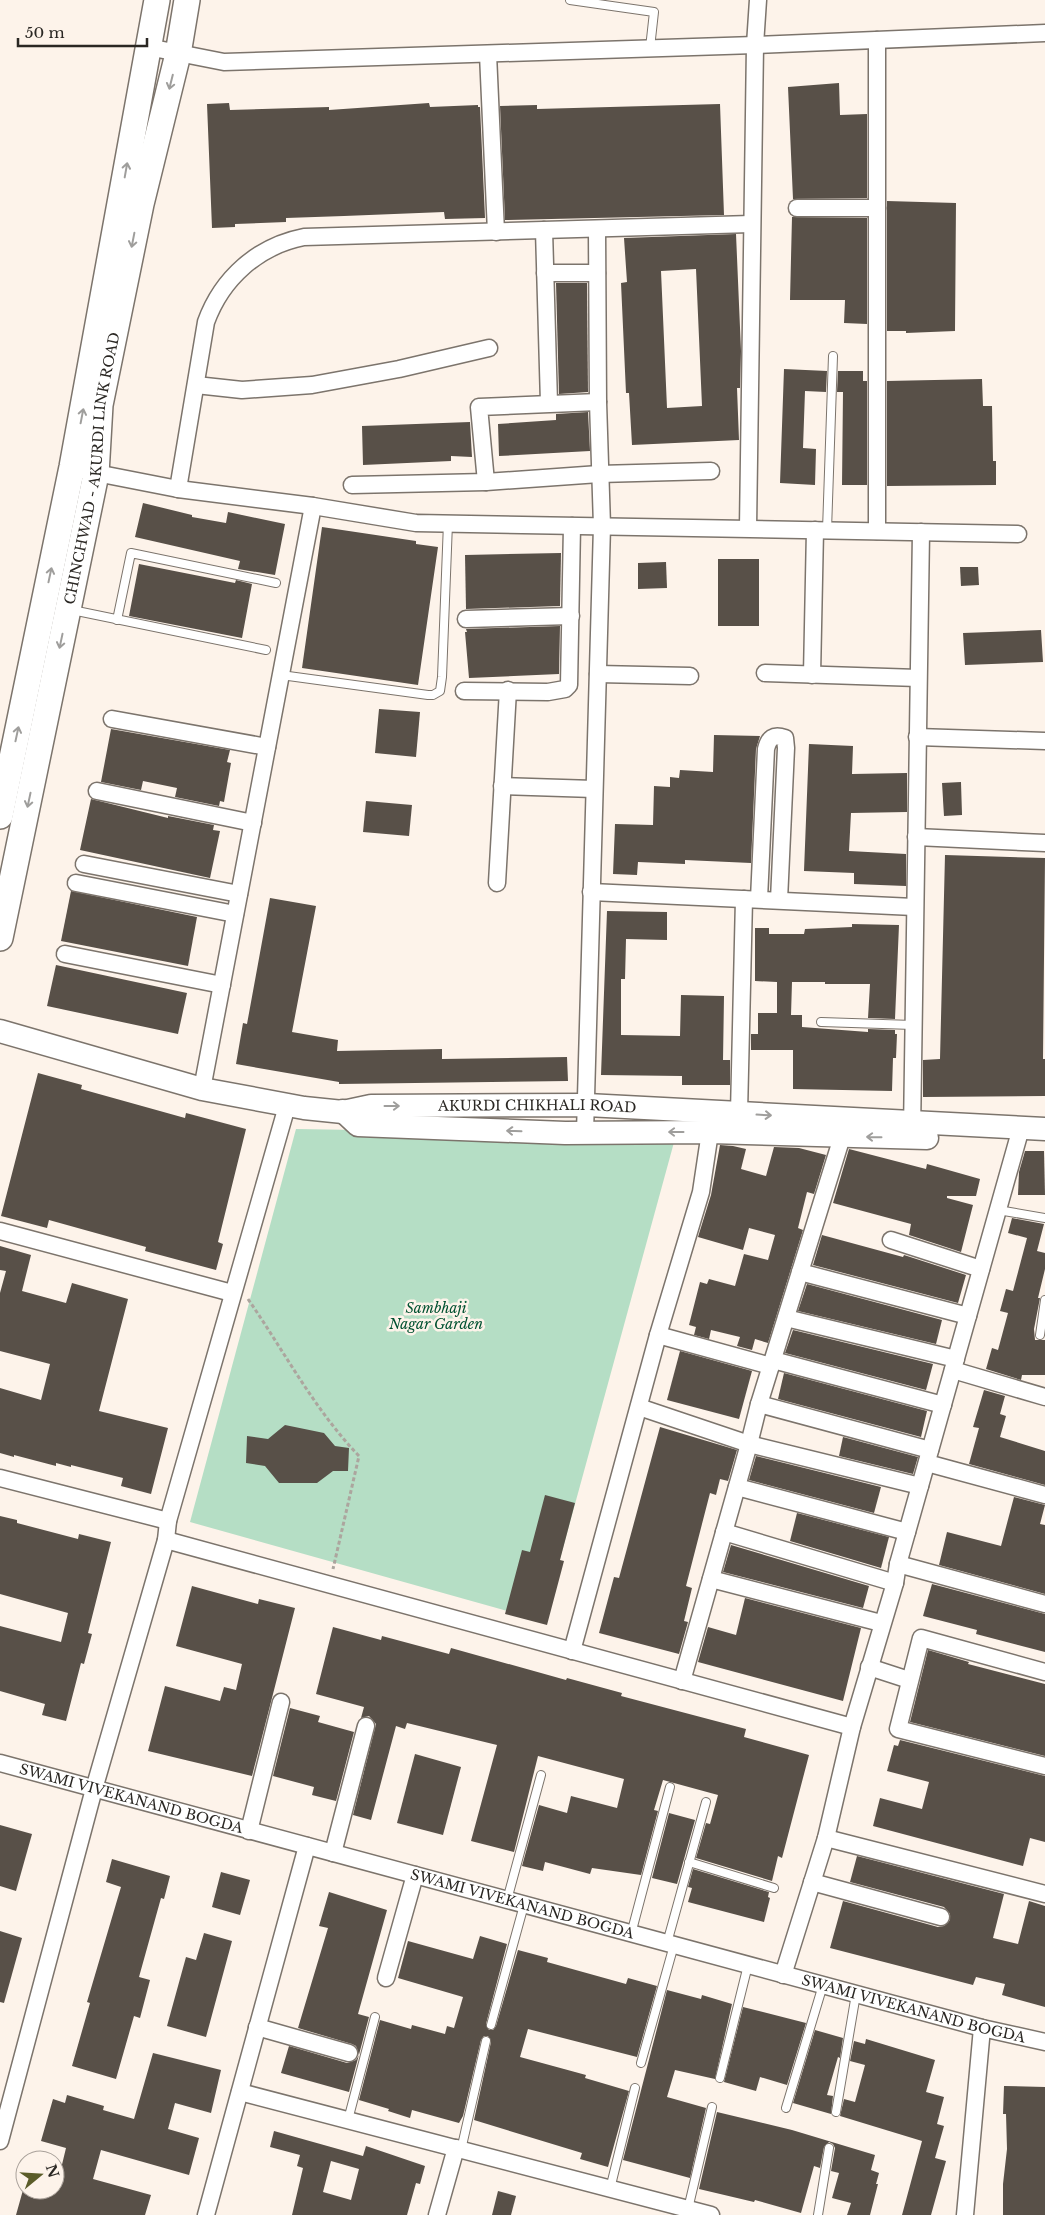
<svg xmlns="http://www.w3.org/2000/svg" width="1045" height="2215" viewBox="0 0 1045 2215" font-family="'Libre Baskerville',serif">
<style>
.green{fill:#b5dec5}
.building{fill:#585048;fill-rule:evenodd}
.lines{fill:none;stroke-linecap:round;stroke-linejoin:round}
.service-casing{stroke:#7c746c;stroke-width:10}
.minor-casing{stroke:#7c746c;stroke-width:19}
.secondary-casing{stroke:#7c746c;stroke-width:25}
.primary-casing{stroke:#7c746c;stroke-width:28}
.path{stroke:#aca59e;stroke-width:3;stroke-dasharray:4 2.5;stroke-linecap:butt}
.service{stroke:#fff;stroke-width:8}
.minor{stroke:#fff;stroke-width:16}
.secondary{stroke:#fff;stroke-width:22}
.primary{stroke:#fff;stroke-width:25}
.oneway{stroke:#9f9e9c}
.labels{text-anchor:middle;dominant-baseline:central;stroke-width:5;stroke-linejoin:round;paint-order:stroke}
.street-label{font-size:14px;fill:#2a2723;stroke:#fdf3ea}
.park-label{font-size:14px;font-style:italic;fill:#005130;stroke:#fdf3ea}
</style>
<rect width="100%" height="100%" fill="#fdf3ea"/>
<!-- green -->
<path class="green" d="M296 1129 676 1135 543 1621 190 1522Z"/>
<!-- building -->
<g class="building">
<path d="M839 83 840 115 867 114V198L793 199 788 87Z"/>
<path d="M229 103 230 110 329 107V110L429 103 430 107 478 105V107H480L485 218 445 219 444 212 344 216 286 218V222L235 224V227L212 228 207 104Z"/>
<path d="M720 104 724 215 505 220 500 106 537 105V109Z"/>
<path d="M887 201 956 203 955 331 906 333V331H887Z"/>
<path d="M792 217 867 218V324L844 323 845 300H790Z"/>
<path d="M736 234 741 351 740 388H737L739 440 632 445 629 393H626L621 283 627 282 624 238ZM696 269 702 406 667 408 661 271Z"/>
<path d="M556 283H587L588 392 559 394Z"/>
<path d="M784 369 827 371 826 392 805 391 803 448 816 449 815 485 780 483Z"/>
<path d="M838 371H863V381H867V485H842L843 392H837Z"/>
<path d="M982 379 983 406H992L993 461H996V485L887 486V381Z"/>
<path d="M588 412 590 451 499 456 498 424 556 420V414Z"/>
<path d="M470 422 472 457 451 456V461L363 465 362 426Z"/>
<path d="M143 503 192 515V517L226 523 228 512 285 524 275 575 238 569 240 561 135 537Z"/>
<path d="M322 527 416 541V544L438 547 418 685 302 668Z"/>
<path d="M561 553 560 606 466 609 465 555Z"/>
<rect x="718" y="559" width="41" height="67"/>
<path d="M666 562 667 588 638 589V563Z"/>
<path d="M139 564 235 583 236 580 252 584 242 638 129 616Z"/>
<path d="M960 567H978L979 585 961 586Z"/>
<path d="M560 626 559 674 469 678 465 632H467L466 629Z"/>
<path d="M1041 630 1043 662 965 665 963 633Z"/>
<path d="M379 709 420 712 416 757 375 753Z"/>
<path d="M111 729 230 750 227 762 231 763 224 802 220 801 219 806 175 797 177 788 143 781 141 790 101 782Z"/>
<path d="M714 735 760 736 756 749 751 863 685 860V864L638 862 637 875 613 874 615 824 653 825 654 786 670 787V777L679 778 680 770 713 772Z"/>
<path d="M809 744 853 746 852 774 907 773V812L851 813 849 851 906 854V886L854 884V873L804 871Z"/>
<path d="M961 782 962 815 944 816 942 783Z"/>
<path d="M91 799 168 818V816L214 825 213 830 220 831 210 878 80 850Z"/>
<path d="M366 801 412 805 409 836 363 832Z"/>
<path d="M945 855 1045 858 1043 1059H1045V1096L923 1097V1060L940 1059Z"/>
<path d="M71 891 197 917 188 966 61 941Z"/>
<path d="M270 898 316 906 292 1032 338 1040 337 1051 442 1049V1059L567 1057 568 1081 339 1084V1082L236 1064 243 1023 247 1024Z"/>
<path d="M607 911 667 912V940L626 939 625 979H621V1035L680 1036 681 995 724 996 723 1060H730V1085H682V1076L601 1075Z"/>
<path d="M852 924 899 925 895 1019 868 1018 870 984H825V982H792L791 1015H802V1027L868 1032V1029L895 1030V1034H897L896 1058H893L892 1091 793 1089V1050H751V1034H758V1013H777V982L755 981V928H769V934H804L805 929 852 927Z"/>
<path d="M56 965 187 993 178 1034 47 1006Z"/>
<path d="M38 1073 82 1085 81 1089 185 1118 186 1113 246 1129 218 1242 223 1244 216 1270 145 1251 146 1247 49 1220 47 1228 1 1216Z"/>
<path d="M720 1145 733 1146 746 1149 741 1169 766 1176 774 1147 799 1148 826 1155 814 1194 807 1192 798 1228 803 1230 768 1343 755 1339 752 1350 737 1346 740 1337 711 1330 709 1339 694 1335 696 1327 689 1325 700 1282 707 1284 709 1279 735 1286 744 1254 768 1260 775 1235 749 1228 743 1250 698 1237 711 1195Z"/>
<path d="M849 1149 926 1169 927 1164 980 1179 976 1196H947V1198L973 1205 961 1252 909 1235 911 1224 833 1203Z"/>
<path d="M1025 1151H1044L1045 1195H1018L1019 1172Z"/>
<path d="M1012 1218 1044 1224 1037 1251 1045 1253V1269L1038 1298H1040L1034 1329 1035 1340H1045V1375H1022L1021 1380 986 1369 992 1348 998 1350 1008 1313 1000 1311 1006 1289 1013 1291 1027 1238 1008 1233Z"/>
<path d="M822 1235 903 1257 904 1255 966 1275 958 1303 813 1265Z"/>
<path d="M0 1246 31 1255 22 1291 66 1303 72 1283 128 1299 99 1411 168 1428 151 1494 121 1486 123 1478 71 1465V1467L56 1463V1466L14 1455V1457L0 1453V1388L41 1400 50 1364 0 1351V1293L6 1271 0 1270Z"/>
<path d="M807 1284 942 1320 936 1344 798 1311Z"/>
<path d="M793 1330 933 1364 926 1390 785 1353Z"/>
<path d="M680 1351 752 1371 739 1419 667 1400Z"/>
<path d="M784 1373 927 1411 921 1437 778 1399Z"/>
<path d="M984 1390 1005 1396 1000 1414 1006 1416 1000 1437 1045 1451V1485L969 1464 979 1428 973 1427Z"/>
<path d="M285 1425 324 1433 335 1446 349 1448 348 1471H333L317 1483H279L265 1466 246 1463 247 1436 268 1439Z"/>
<path d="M660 1427 737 1450 728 1481 720 1479 716 1495 710 1493 686 1586 692 1588 684 1621 688 1622 679 1654 599 1633 614 1577 619 1578Z"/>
<path d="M843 1437 918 1457 913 1474 839 1456Z"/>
<path d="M756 1456 881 1487 874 1513 749 1480Z"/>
<path d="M545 1495 575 1503 560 1560 564 1561 547 1625 505 1614 522 1550 530 1552Z"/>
<path d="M1014 1497 1045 1505 1040 1524 1045 1525V1594L939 1565 947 1532 1001 1546Z"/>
<path d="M797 1513 889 1537 881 1568 790 1541Z"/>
<path d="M0 1516 17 1520V1523L78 1539 79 1534 111 1542 88 1633 92 1634 84 1664 81 1663 66 1721 42 1715 45 1704 0 1691V1626L61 1642 68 1613 0 1594Z"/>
<path d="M731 1545 869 1586 863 1608 723 1572Z"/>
<path d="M932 1584 1045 1614V1652L976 1634 977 1630 923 1616Z"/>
<path d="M192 1586 258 1604 259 1599 295 1608 252 1776 148 1751 165 1686 220 1701 224 1687 236 1690 242 1664 176 1646Z"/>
<path d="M745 1598 861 1628 843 1701 698 1662 708 1627 736 1635Z"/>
<path d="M333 1627 381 1640 382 1636 449 1654 451 1648 566 1680 567 1678 622 1693 621 1696 746 1729 744 1737 809 1755 782 1858 778 1856 772 1881 696 1858 706 1823 710 1824 718 1795 663 1780 654 1810 658 1811 641 1875 592 1868 590 1874 545 1862 543 1871 522 1866 539 1805 567 1813 571 1796 617 1808 624 1779 538 1756 514 1852 471 1841 497 1745 407 1723 405 1729 396 1726 371 1820 353 1815 376 1724 369 1716 361 1718 364 1707 316 1694Z"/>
<path d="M928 1650 969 1662 968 1664 1045 1684V1756L910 1722Z"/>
<path d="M290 1708 320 1716 318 1722 354 1732 336 1801 312 1795 314 1787 273 1776Z"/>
<path d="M900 1740 1045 1776V1842L1030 1838 1023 1866 873 1826 880 1798 922 1809 929 1782 887 1771 894 1745 898 1746Z"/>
<path d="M415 1754 461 1767 443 1835 397 1823Z"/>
<path d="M669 1813 695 1820 677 1884 652 1878Z"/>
<path d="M0 1825 32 1834 16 1891 0 1886Z"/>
<path d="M857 1856 1004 1894 993 1938 1018 1944 1029 1901 1045 1906V2007L1002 1995 1005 1984 976 1977 973 1985 830 1948 843 1901 938 1927 944 1926 950 1920V1914L944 1907 850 1882Z"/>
<path d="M112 1859 170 1876 164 1899 161 1898 139 1977 150 1980 140 2018 134 2016 116 2079 72 2066 90 2003 87 2002 121 1887 106 1882Z"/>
<path d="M693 1869 769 1892 768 1897 770 1898 764 1922 688 1902 692 1888 688 1887Z"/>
<path d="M221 1872 250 1880 240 1915 212 1907Z"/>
<path d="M329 1892 387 1910 358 2014 369 2017 349 2092 281 2073 289 2046 347 2063 356 2060 359 2055 356 2046 352 2044 298 2028 328 1928 319 1926Z"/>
<path d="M0 1931 22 1938 4 2003 0 2002Z"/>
<path d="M204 1933 232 1941 206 2037 167 2026 186 1957 196 1960Z"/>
<path d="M480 1936 507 1944 486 2024 489 2030H493L496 2026 518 1950 548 1958 547 1962 626 1984 628 1978 657 1986 637 2057 528 2029 520 2057 586 2075 585 2078 629 2091 608 2167 580 2159 582 2153 474 2120 491 2042 488 2036H484L481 2040 463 2116 459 2123 412 2110 410 2118 388 2111 389 2109 359 2100 380 2020 411 2029 412 2025 445 2034 447 2026 454 2028 463 1997 398 1978 408 1941 473 1959Z"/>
<path d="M667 1990 701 1999 702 1995 732 2004 715 2079 675 2070 667 2097 706 2108 690 2178 623 2160Z"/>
<path d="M743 2007 806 2023 787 2085 760 2077 756 2091 724 2082Z"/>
<path d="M815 2030 843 2038 840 2058 838 2057 827 2095 833 2096 831 2114 793 2103Z"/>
<path d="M866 2039 935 2060 926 2092 944 2097 937 2124 944 2126 935 2158 946 2161 931 2215H902L922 2141 840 2116 844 2099 855 2102 865 2065 850 2061 854 2041 865 2044Z"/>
<path d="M153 2053 221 2070 211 2113 175 2103 168 2129 199 2138 189 2175 101 2150 93 2179 151 2195 145 2215H16L23 2190H55V2176L59 2177 66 2148 41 2141 53 2099 65 2103 67 2095 104 2106 103 2110 134 2119Z"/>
<path d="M1004 2086 1045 2087V2215H1003V2184L1007 2149 1006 2114H1003Z"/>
<path d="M717 2112 792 2130 875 2155 871 2170 879 2173 876 2184H878L870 2215H847L851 2203 832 2198 839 2173 831 2171 835 2148 833 2144 829 2142 824 2147 820 2168 814 2166 801 2213 755 2200 754 2202 699 2189Z"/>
<path d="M274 2131 363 2156 366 2146 425 2166 420 2184 416 2183 407 2215H292L303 2168 297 2166 300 2155 270 2147ZM331 2161 359 2169 351 2200 323 2192Z"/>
<path d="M498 2191 516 2196 511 2215H492Z"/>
</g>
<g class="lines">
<defs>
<g id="service">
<path d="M570 0 654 12 650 48"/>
<path d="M827 530 833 356"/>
<path d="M72 610 266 650"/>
<path d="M117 620 131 553 276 583"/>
<path d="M281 675 428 695H433L440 691 442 677 448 523"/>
<path d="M821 1022 913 1025"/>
<path d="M998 1210 1045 1218"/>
<path d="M1040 1335 1045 1300"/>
<path d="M689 1862 774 1888"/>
<path d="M507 1900 541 1775"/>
<path d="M631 1934 670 1787"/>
<path d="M667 1943 706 1802"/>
<path d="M491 2025 524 1905"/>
<path d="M641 2063 674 1945"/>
<path d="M720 2078 748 1965"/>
<path d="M786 2108 823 1985"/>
<path d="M836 2112 856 1994"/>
<path d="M348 2120 375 2017"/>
<path d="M461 2150 486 2041"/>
<path d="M610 2189 635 2088"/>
<path d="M688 2209 712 2107"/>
<path d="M818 2215 829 2148"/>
</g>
<g id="minor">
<path d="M877 40V531"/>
<path d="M148 47 224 62 755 45 1045 33"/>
<path d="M488 54 496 232"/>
<path d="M797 208H877"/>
<path d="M544 230 549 403"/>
<path d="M545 273H597"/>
<path d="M196 385 242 390 312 385 399 369 489 348"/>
<path d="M86 471 178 489 313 506 416 523 1018 534"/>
<path d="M486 482 479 407 598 402"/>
<path d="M352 485 486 482 599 474 711 471"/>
<path d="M178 489 206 322C222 278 258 246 304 237L751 224"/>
<path d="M748 528 755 45 758 0"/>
<path d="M466 619 571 616"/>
<path d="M765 673 918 678"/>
<path d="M598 674 690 676"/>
<path d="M812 675 815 530"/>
<path d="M464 691 548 692 565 689 569 685 572 526"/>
<path d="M112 719 267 747"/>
<path d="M917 737 1045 741"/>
<path d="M502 786 594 789"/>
<path d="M97 791 253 823"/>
<path d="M916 837 1045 843"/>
<path d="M84 864 239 894"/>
<path d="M76 883 235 914"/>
<path d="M497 883 508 690"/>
<path d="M591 892 914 907"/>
<path d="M759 899 766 749C769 738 773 734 785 738L786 748 779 900"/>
<path d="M65 954 222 985"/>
<path d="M202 1089 313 506"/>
<path d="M739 1113 744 899"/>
<path d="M912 1132 921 532"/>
<path d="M585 1133 602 526 598 402 597 229"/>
<path d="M0 1231 232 1293"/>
<path d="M891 1240 981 1269"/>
<path d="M800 1272 968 1316"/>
<path d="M786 1318 956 1359"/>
<path d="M658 1335 771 1366"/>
<path d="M773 1360 943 1405"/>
<path d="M953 1370 1045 1397"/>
<path d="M759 1404 930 1450"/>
<path d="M639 1407 749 1444 920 1486"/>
<path d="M927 1463 1045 1495"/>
<path d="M0 1478 168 1521"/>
<path d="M737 1487 907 1532"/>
<path d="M724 1532 895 1583"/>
<path d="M166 1540 852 1727"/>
<path d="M898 1564 1045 1604"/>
<path d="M711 1579 881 1623"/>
<path d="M572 1651 658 1335 701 1192 710 1132 708 1122"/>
<path d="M869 1667 909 1680"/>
<path d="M1045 1672 921 1638 898 1729 1045 1766"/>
<path d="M682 1681 749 1444 759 1404 842 1137"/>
<path id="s1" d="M0 1763 982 2028 1045 2042"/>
<path d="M249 1831 281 1702"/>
<path d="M826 1838 1045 1894"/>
<path d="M333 1853 366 1726"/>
<path d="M812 1882 941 1917"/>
<path d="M783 1975 826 1838 852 1727 895 1583 898 1564 1021 1128"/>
<path d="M386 1978 415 1875"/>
<path d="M257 2027 349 2053"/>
<path d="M240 2092 711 2215"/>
<path d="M0 2141 94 1789 166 1540 168 1521 287 1106"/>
<path d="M206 2215 307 1846"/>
<path d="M437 2215 456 2148"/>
<path d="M965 2215 982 2028"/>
</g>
<g id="secondary">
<path id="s2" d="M0 1031 202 1089 304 1108 343 1112 371 1106 587 1105 1045 1129"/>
<path d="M343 1111 358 1125 565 1133 710 1132 927 1138"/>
</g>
<g id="primary">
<path d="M0 816 72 467 157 0"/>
<path id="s3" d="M0 938 96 474 100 405 141 204 178 54 187 0"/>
</g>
</defs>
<!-- service casing -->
<use href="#service" class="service-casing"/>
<!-- minor casing -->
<use href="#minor" class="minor-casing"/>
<!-- secondary casing -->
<use href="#secondary" class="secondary-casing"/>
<!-- primary casing -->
<use href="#primary" class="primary-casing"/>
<!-- path -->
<path class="path" d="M248 1299C284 1351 314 1409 359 1456L333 1569"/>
<!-- service -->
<use href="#service" class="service"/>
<!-- minor -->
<use href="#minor" class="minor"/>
<!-- secondary -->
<use href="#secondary" class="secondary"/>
<!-- primary -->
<use href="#primary" class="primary"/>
</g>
<!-- one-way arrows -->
<defs><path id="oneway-shaft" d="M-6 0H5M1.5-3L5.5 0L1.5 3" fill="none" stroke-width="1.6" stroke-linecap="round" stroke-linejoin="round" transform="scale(1.25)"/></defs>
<g class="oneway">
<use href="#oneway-shaft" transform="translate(171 82) rotate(104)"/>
<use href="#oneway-shaft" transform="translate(126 170) rotate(-80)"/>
<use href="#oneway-shaft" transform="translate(133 240) rotate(101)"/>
<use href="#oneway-shaft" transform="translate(82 416) rotate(-79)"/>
<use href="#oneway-shaft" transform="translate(50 575) rotate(-78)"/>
<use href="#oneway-shaft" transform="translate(61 641) rotate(102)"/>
<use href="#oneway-shaft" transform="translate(17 734) rotate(-78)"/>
<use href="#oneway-shaft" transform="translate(29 800) rotate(102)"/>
<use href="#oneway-shaft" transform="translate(392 1106)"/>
<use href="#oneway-shaft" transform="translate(764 1115) rotate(3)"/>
<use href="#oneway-shaft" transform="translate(514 1131) rotate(-178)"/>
<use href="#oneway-shaft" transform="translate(676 1132) rotate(180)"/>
<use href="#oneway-shaft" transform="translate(874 1137) rotate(-179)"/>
</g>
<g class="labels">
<!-- street labels -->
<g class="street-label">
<text stroke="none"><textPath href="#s3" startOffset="479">CHINCHWAD - AKURDI LINK ROAD</textPath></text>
<text stroke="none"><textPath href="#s2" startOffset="548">AKURDI CHIKHALI ROAD</textPath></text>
<text stroke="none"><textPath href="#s1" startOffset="136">SWAMI VIVEKANAND BOGDA</textPath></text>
<text stroke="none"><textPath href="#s1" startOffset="541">SWAMI VIVEKANAND BOGDA</textPath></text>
<text stroke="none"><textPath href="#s1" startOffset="946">SWAMI VIVEKANAND BOGDA</textPath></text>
</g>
<!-- park labels -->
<g class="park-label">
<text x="436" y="1308">Sambhaji<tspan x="436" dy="16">Nagar Garden</tspan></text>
</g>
</g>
<!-- north arrow -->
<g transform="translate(40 2175) rotate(72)"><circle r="24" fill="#fdf3ea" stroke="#a9a19a"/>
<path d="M0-4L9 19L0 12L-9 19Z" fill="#5b5c29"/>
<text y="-8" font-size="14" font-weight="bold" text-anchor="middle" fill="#2a2723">N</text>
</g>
<!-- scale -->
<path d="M18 38v8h129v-8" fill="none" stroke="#2a2723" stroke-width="2.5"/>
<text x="25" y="38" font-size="15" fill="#2a2723" stroke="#fdf3ea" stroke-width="4" paint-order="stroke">50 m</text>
</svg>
